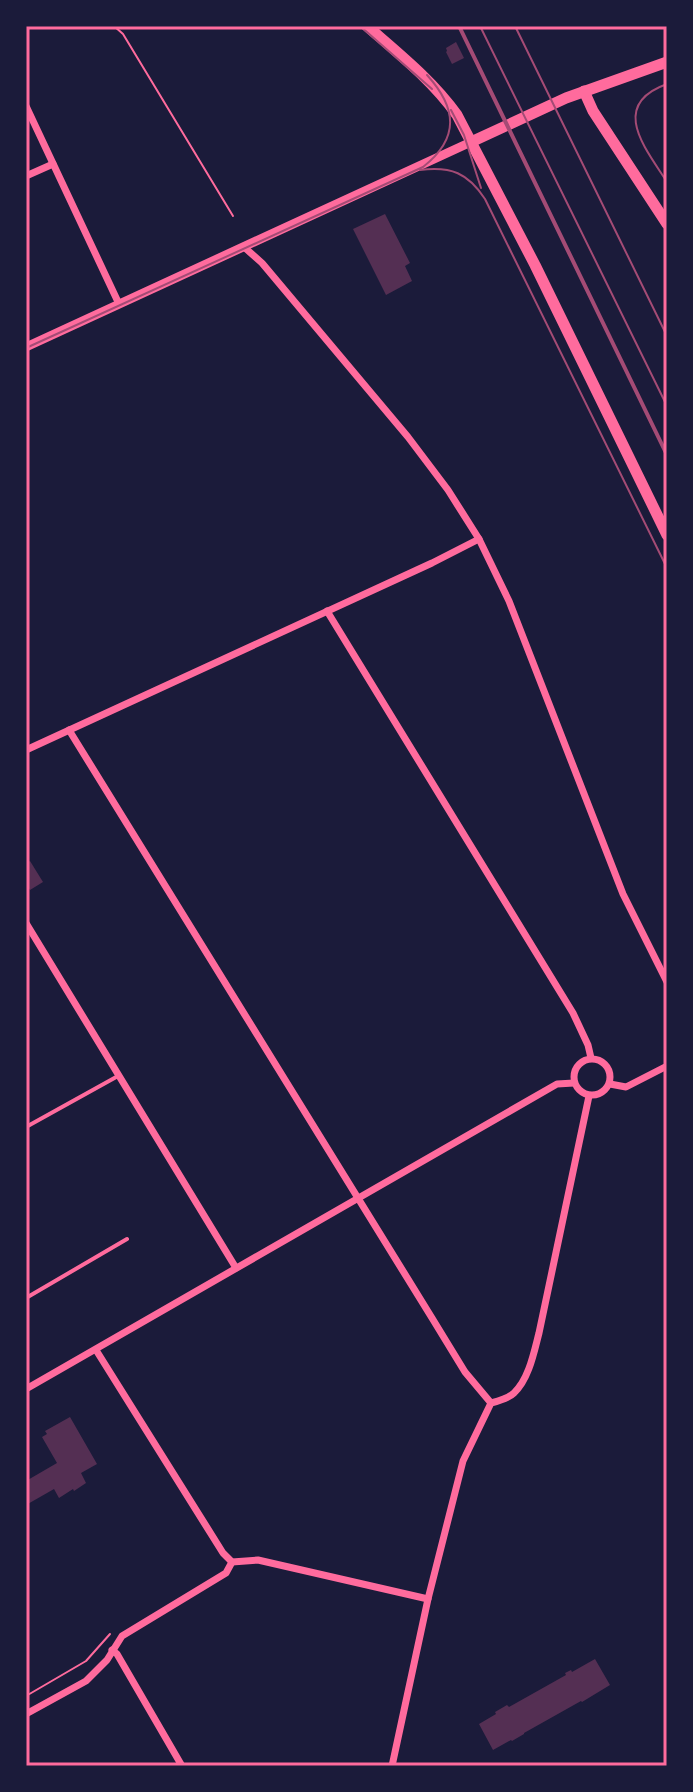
<svg xmlns="http://www.w3.org/2000/svg" width="693" height="1792" viewBox="0 0 693 1792" font-family="Karla,sans-serif">
<style>
.building{fill:#542f53}
.lines{fill:none;stroke-linecap:round;stroke-linejoin:round}
.path{stroke:#ff6b9d;stroke-width:2}
.service{stroke:#ff6b9d;stroke-width:4}
.minor{stroke:#ff6b9d;stroke-width:7}
.tertiary{stroke:#ff6b9d;stroke-width:9}
.secondary{stroke:#ff6b9d;stroke-width:11}
.tram{stroke:#a44b75;stroke-width:2}
.rail{stroke:#a44b75;stroke-width:4}
.neatline{fill:none;stroke:#ff6b9d;stroke-width:3}
</style>
<rect width="100%" height="100%" fill="#1b1b3a"/>
<!-- building -->
<g class="building">
<path d="M456 42 464 58 452 64 446 52 447 51 446 48Z"/>
<path d="M385 214 410 263 405 266 412 281 386 295 353 229Z"/>
<path d="M30 861 43 882 30 890 26 884V863Z"/>
<path d="M70 1417 97 1464 81 1473 86 1483 74 1491 73 1489 59 1498 54 1489 26 1505V1481L57 1463 42 1437 47 1434 45 1431Z"/>
<path d="M595 1659 610 1685 582 1702 581 1701 524 1733V1734L512 1741 511 1740 493 1750 479 1724 496 1714 495 1712 507 1705 509 1707 566 1675 565 1673 571 1670 572 1672Z"/>
</g>
<g class="lines">
<!-- path -->
<g class="path">
<path d="M114 26 123 34 233 216"/>
<path d="M26 1696 86 1661 110 1634"/>
</g>
<!-- service -->
<g class="service">
<path d="M26 1127 118 1076"/>
<path d="M26 1298 127 1239"/>
</g>
<!-- minor -->
<g class="minor">
<path d="M26 106 119 304"/>
<path d="M26 176 53 164"/>
<path d="M244 247 262 263 408 437 448 490 479 539 509 601 623 894 667 982"/>
<path d="M327 611 573 1013 588 1045 591 1058"/>
<path d="M69 730 432 1318 465 1372 491 1403"/>
<path d="M26 750 432 563 479 539"/>
<path d="M26 923 236 1268"/>
<circle cx="592" cy="1077" r="18"/>
<path d="M610 1084 626 1087 667 1066"/>
<path d="M96 1350 223 1553 232 1562 258 1560 428 1599"/>
<path d="M26 1389 557 1084 574 1083"/>
<path d="M112 1650 117 1654 182 1766"/>
<path d="M26 1714 86 1681 107 1660 122 1636 226 1573 232 1562"/>
<path d="M392 1766 428 1599 463 1461 491 1403C499 1401 509 1398 514 1393 529 1379 534 1352 539 1333L589 1096"/>
</g>
<!-- tertiary -->
<path class="tertiary" d="M26 347 471 142"/>
<!-- secondary -->
<g class="secondary">
<path d="M367 26C398 53 433 81 457 115L535 265 667 535"/>
<path d="M584 91 593 111 667 224"/>
<path d="M471 142 566 98 667 62"/>
</g>
<!-- tram -->
<g class="tram">
<path d="M360 26 432 89"/>
<path d="M480 26 667 406"/>
<path d="M515 26 667 336"/>
<path d="M667 84C608 105 646 149 667 182"/>
<path d="M451 110 464 135 481 188"/>
<path d="M420 170C451 166 468 173 485 199L667 568"/>
<path d="M26 348 423 167C460 138 457 108 427 75"/>
</g>
<!-- rail -->
<path class="rail" d="M459 26 667 455"/>
</g>
<!-- border -->
<rect width="693" height="1792" fill="none" stroke="#1b1b3a" stroke-width="56"/>
<rect x="28" y="28" width="637" height="1736" class="neatline"/>
</svg>
